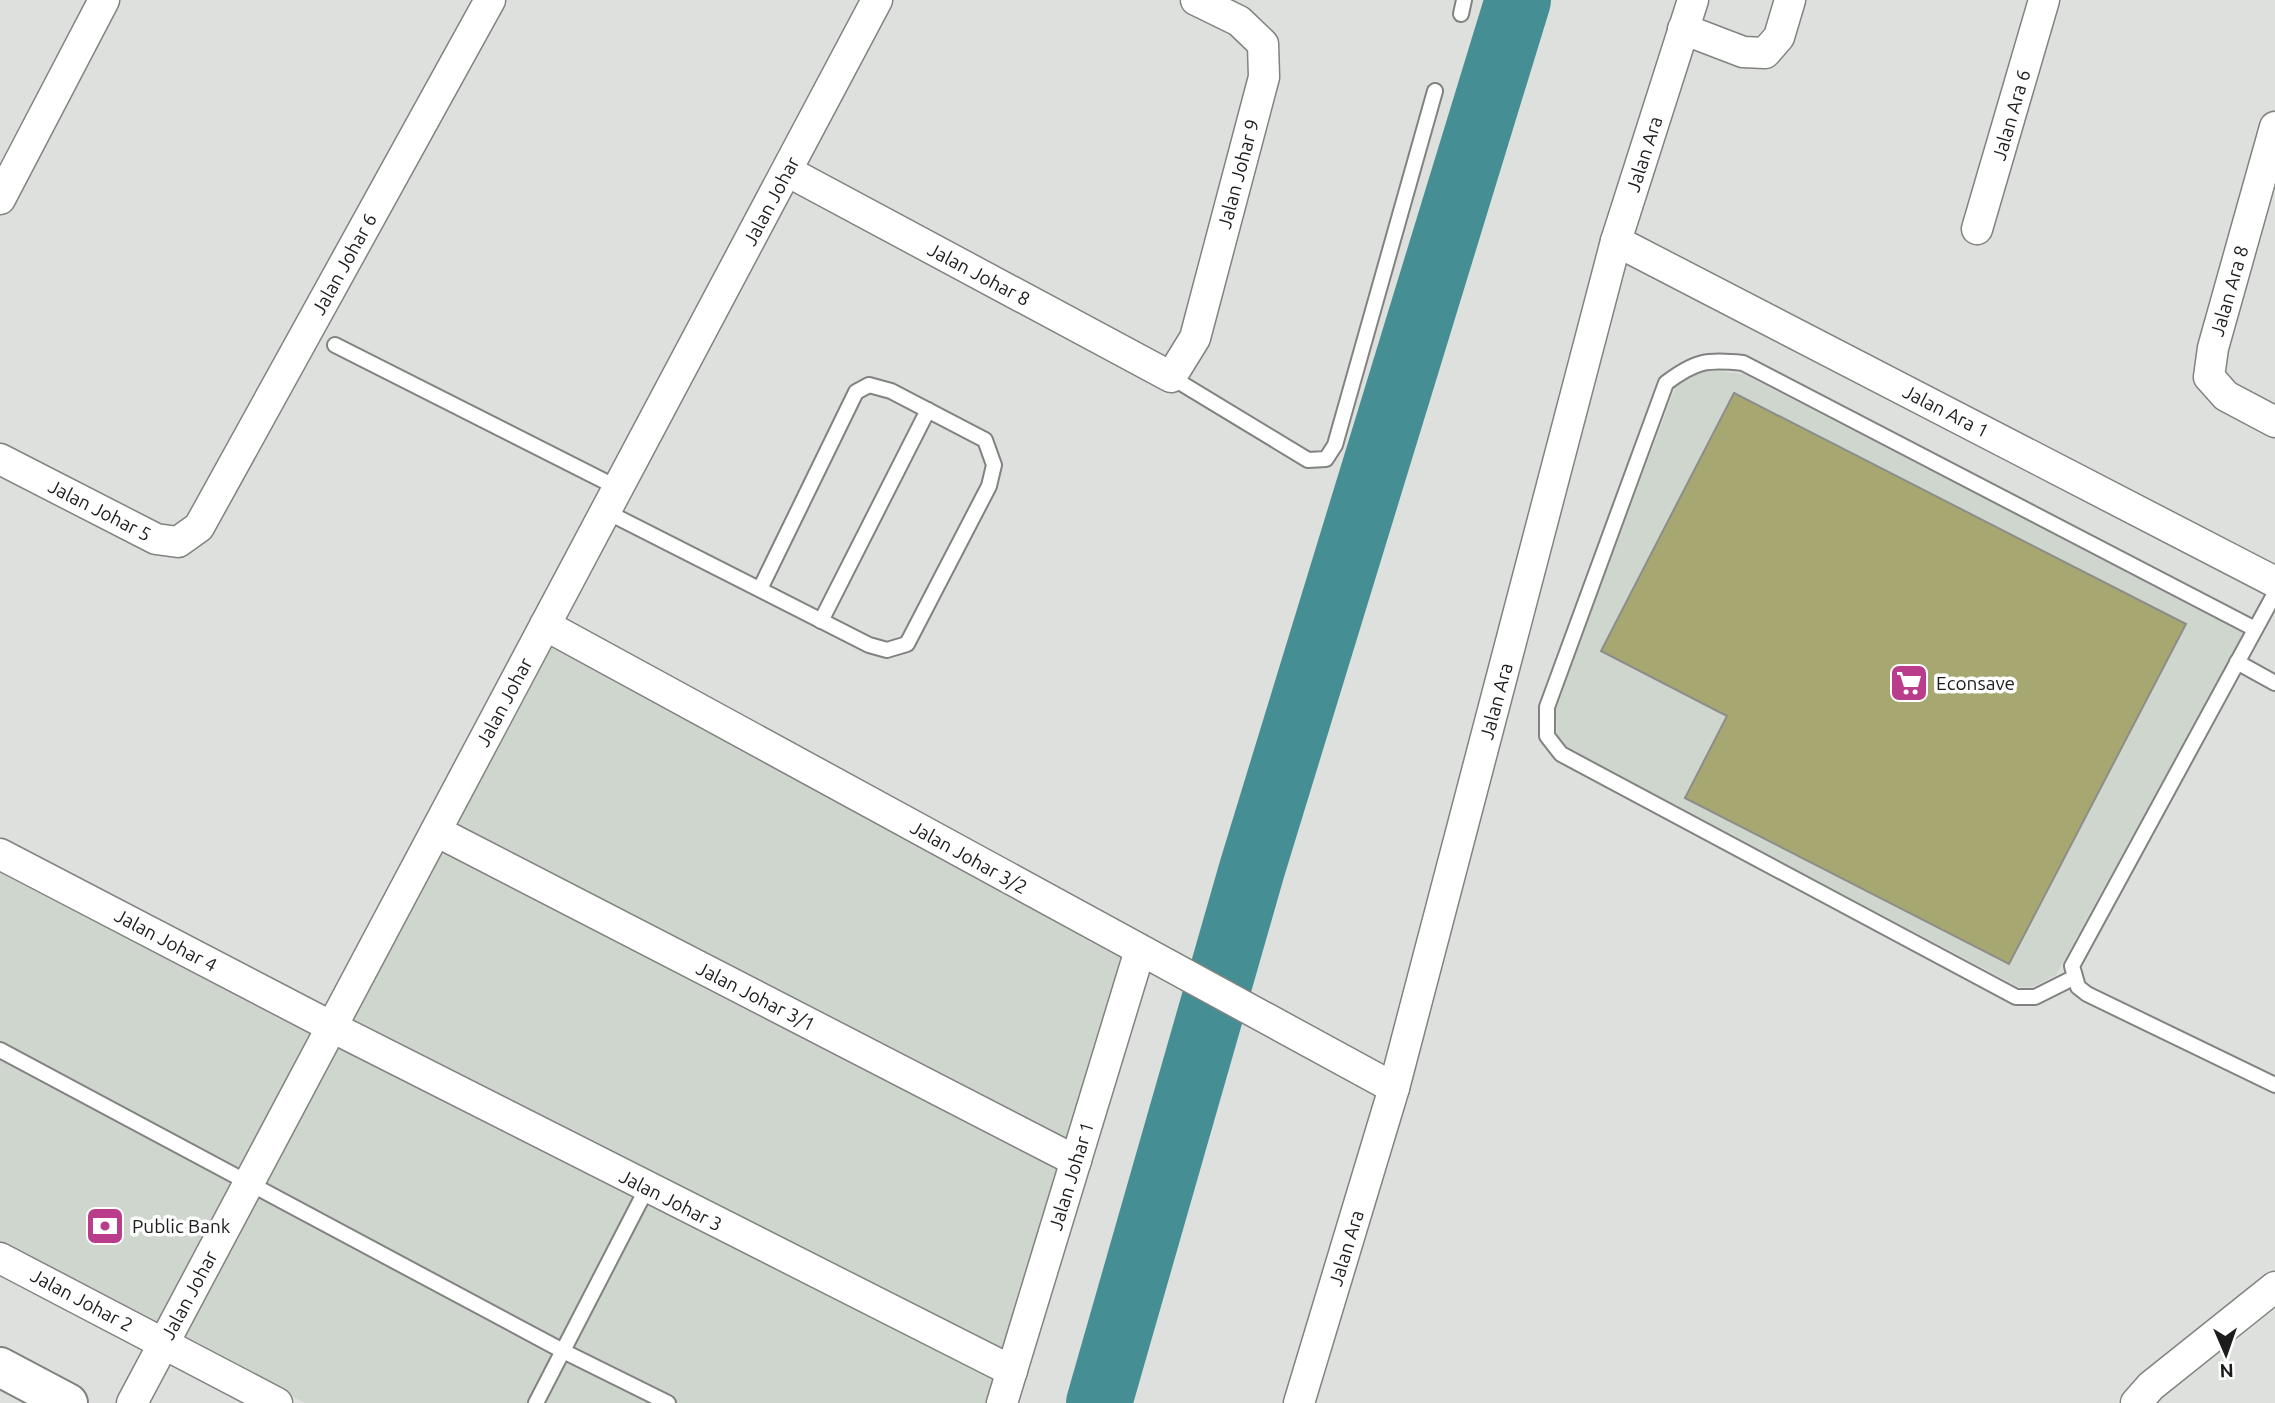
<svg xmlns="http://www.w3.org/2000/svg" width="2275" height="1403" viewBox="0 0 2275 1403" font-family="Ubuntu,sans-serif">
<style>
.built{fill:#ced6cd}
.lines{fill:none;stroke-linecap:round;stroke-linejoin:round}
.river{stroke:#458f94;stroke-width:66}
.building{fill:#a7a871;stroke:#8d8d8a;stroke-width:2}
.service-casing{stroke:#808380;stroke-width:18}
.minor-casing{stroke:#808380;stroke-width:33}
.secondary-casing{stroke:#808380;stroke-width:42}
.service{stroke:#fff;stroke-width:14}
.minor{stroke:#fff;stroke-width:30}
.secondary{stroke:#fff;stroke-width:38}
.labels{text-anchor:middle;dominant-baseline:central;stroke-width:7;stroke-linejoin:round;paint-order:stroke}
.street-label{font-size:19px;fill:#1b1c1b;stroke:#fff}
.poi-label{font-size:19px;fill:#1b1c1b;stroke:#fff;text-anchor:start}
</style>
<rect width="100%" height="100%" fill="#dee0dd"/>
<!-- built -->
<g class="built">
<path d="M1708 370 1743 374 2244 632 2056 975 2032 987H2019L1567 749 1557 736 1556 705 1675 388 1691 376Z"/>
<path d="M552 642 1124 956 987 1403H305L0 1244V868L338 1045Z"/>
</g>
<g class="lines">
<!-- river -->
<path class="river" d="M1099 1403 1252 869 1518 0"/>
</g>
<!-- building -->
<path class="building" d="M1734 393 2186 624 2009 964 1685 798 1727 716 1601 651Z"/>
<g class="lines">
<defs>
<g id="service">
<path d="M1461 14 1464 0"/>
<path d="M335 345 618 488"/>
<path d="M1171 377 1308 460 1326 459 1335 445 1435 91"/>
<path d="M605 511 869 645 887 650 907 644 989 486 994 465 985 440 891 391 869 385 856 392 760 589"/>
<path d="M2275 593 2072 966 2078 987 2087 994 2275 1085"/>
<path d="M821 621 928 410"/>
<path d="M2237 662 2275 683"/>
<path d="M2073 978 2035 997H2016L1561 754 1547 736V707L1666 383C1695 361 1707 359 1743 363L2255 629"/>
<path d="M0 1050 563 1351 668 1403"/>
<path d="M536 1403 647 1188"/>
</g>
<g id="minor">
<path d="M1683 29 1743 52 1765 53 1779 37 1790 0"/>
<path d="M2275 127 2213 348 2209 377 2226 396 2275 422"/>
<path d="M787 171 1171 377 1195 338 1264 77 1263 44 1239 21 1196 0"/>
<path d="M0 199 104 0"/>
<path d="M1977 229 2044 0"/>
<path d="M1616 241 2275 582"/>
<path d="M0 459 156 539 178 542 199 527 490 0"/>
<path d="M545 625 1394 1088"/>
<path d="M436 831 1076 1161"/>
<path d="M0 854 332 1027 1012 1371"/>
<path d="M0 1258 277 1403"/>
<path d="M132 1403 877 0"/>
<path d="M1002 1403 1140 950"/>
<path d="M1299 1403 1394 1088 1616 241 1693 0"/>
<path d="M2136 1403 2151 1386 2275 1287"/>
</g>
<path id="secondary" d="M0 1367 68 1403"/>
</defs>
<!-- service casing -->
<use href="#service" class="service-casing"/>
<!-- minor casing -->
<use href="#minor" class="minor-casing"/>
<!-- secondary casing -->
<use href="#secondary" class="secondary-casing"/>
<!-- service -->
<use href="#service" class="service"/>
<!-- minor -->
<use href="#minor" class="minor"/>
<!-- secondary -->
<use href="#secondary" class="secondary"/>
</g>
<!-- icons -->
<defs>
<symbol id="supermarket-square" viewBox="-11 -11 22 22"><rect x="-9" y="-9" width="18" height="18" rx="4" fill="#ba3d8b" stroke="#fff"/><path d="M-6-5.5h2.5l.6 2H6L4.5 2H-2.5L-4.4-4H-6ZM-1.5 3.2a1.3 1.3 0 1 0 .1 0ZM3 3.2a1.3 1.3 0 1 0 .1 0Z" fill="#fff"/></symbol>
<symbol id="bank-square" viewBox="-11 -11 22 22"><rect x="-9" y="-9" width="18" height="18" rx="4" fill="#ba3d8b" stroke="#fff"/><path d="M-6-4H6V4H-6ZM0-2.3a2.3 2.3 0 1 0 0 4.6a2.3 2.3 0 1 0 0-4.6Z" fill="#fff"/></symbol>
</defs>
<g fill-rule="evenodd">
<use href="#supermarket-square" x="1887" y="661" width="44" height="44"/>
<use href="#bank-square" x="83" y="1204" width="44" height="44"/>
</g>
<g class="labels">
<!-- street labels -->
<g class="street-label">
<text transform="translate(2011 115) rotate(-74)">Jalan Ara 6</text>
<text transform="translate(1644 154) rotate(-72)">Jalan Ara</text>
<text transform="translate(1238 174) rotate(-75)">Jalan Johar 9</text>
<text transform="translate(771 201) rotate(-62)">Jalan Johar</text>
<text transform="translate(344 264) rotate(-61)">Jalan Johar 6</text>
<text transform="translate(979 274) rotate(28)">Jalan Johar 8</text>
<text transform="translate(2229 291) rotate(-74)">Jalan Ara 8</text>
<text transform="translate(1946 411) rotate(27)">Jalan Ara 1</text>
<text transform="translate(100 510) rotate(27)">Jalan Johar 5</text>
<text transform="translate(1496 701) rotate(-75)">Jalan Ara</text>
<text transform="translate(504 702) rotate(-62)">Jalan Johar</text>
<text transform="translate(969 857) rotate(29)">Jalan Johar 3/2</text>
<text transform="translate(166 940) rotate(28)">Jalan Johar 4</text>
<text transform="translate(756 996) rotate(27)">Jalan Johar 3/1</text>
<text transform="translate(1071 1176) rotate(-73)">Jalan Johar 1</text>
<text transform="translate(671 1200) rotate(27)">Jalan Johar 3</text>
<text transform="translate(1346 1248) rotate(-73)">Jalan Ara</text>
<text transform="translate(189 1295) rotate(-62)">Jalan Johar</text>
<text transform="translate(82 1300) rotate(28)">Jalan Johar 2</text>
</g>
<!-- poi labels -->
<g class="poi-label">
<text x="1936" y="683">Econsave</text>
<text x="132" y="1226">Public Bank</text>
</g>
</g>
<!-- north arrow -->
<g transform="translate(2226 1354) rotate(178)" stroke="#ffffff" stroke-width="5" paint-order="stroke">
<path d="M0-5L12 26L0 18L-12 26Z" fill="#1b1c1b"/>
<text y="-10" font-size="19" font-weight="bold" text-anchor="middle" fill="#1b1c1b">N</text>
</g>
</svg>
